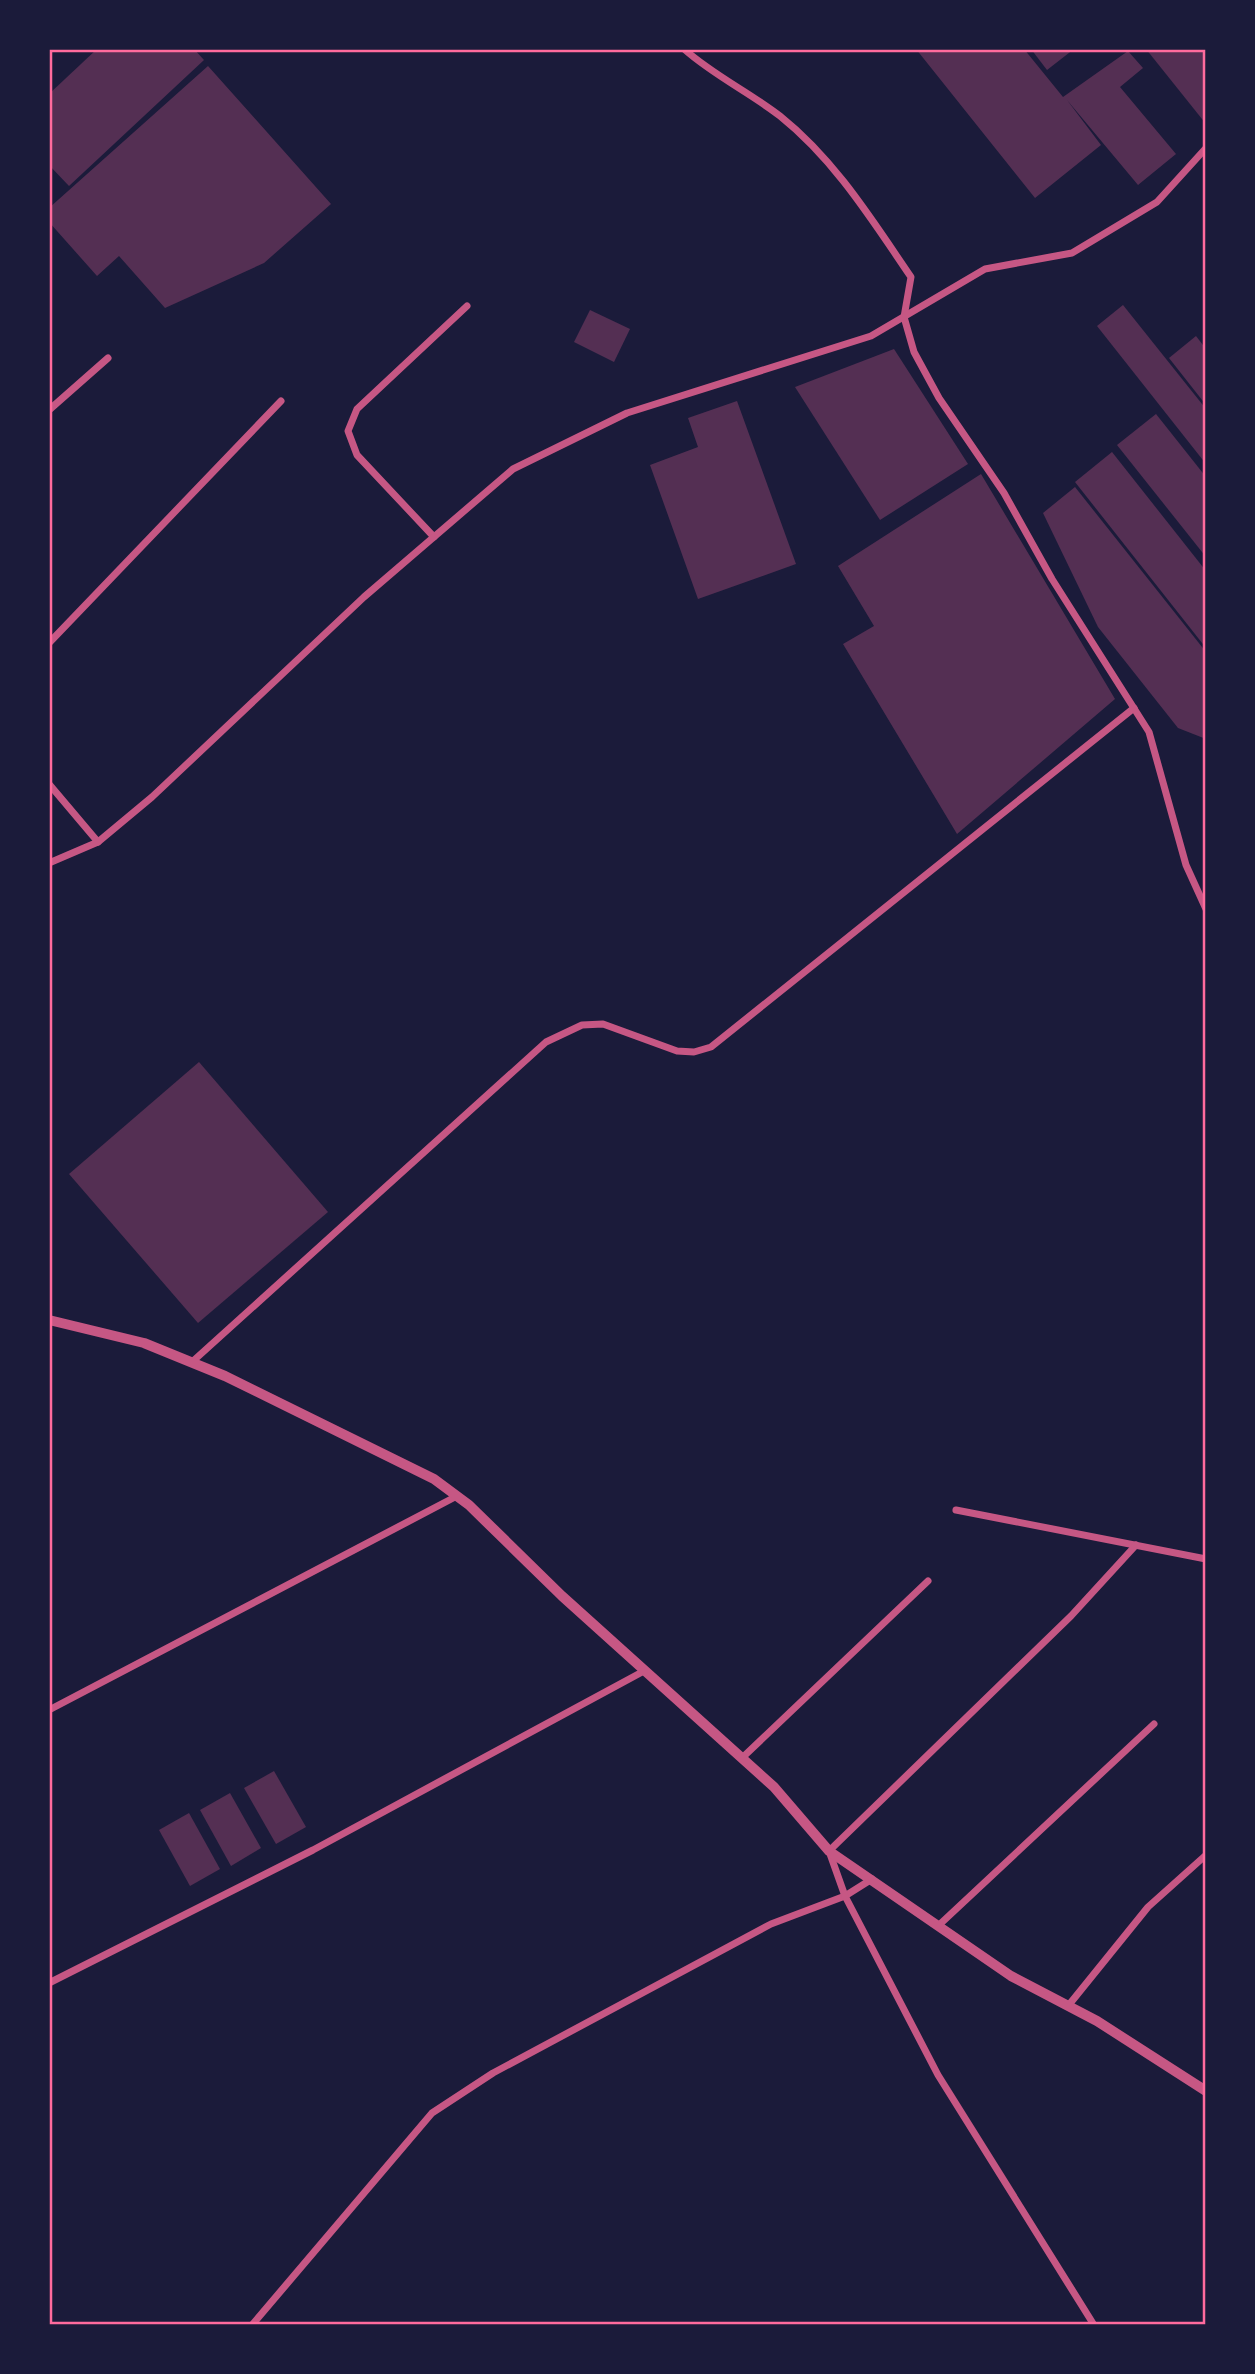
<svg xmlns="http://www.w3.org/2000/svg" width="1255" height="2374" viewBox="0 0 1255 2374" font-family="Signika,sans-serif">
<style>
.building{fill:#542f53}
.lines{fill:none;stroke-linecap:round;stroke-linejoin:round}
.minor{stroke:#c65784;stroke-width:7}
.tertiary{stroke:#c65784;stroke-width:10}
.neatline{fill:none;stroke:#ff6b9d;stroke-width:2.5}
</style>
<rect width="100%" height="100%" fill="#1b1b3a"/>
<!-- building -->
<g class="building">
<path d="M97 49H194L204 60 69 186 49 165V94Z"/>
<path d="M916 49H1024L1063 97 1128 51 1143 68 1120 87 1176 154 1138 185 1067 100 1101 145 1035 198Z"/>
<path d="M1031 49H1074L1047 70Z"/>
<path d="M1146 49H1206V124Z"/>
<path d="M208 66 331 204 264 263 165 308 119 256 97 276 49 222V208Z"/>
<path d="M1123 305 1206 409V464L1097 326Z"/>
<path d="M590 310 630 329 614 362 574 342Z"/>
<path d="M1196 336 1206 349V405L1169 358Z"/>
<path d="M894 349 968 464 880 520 795 387Z"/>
<path d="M737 401 796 564 698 599 650 465 698 447 688 418Z"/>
<path d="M1156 414 1206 477V557L1117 445Z"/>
<path d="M1112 452 1206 571V648L1075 482Z"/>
<path d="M981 474 1115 699 957 834 843 644 874 626 838 566Z"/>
<path d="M1075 487 1206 652V739L1178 728 1098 627 1043 513Z"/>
<path d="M199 1062 328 1212 198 1323 69 1174Z"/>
<path d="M274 1771 306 1827 276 1844 244 1788Z"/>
<path d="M230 1793 261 1848 231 1866 200 1810Z"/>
<path d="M189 1813 220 1869 190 1886 159 1830Z"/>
</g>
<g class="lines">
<!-- minor -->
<g class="minor">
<path d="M684 49C713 75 749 92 780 116 835 160 872 220 911 277L904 317 914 352 939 398 1004 493 1052 579 1149 732 1186 865 1206 909"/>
<path d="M49 410 108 358"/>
<path d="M434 537 357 455 348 431 357 409 467 306"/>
<path d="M49 643 281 401"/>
<path d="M49 784 98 842"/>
<path d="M49 863 98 842 152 797 364 597 513 469 627 413 871 336 985 269 1072 253 1157 202 1206 148"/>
<path d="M192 1362 546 1042 582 1025 603 1024 677 1051 694 1052 711 1047 1134 708"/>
<path d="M956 1510 1206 1559"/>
<path d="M49 1710 457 1496"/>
<path d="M742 1758 928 1581"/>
<path d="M938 1926 1154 1724"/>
<path d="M49 1983 313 1850 644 1671"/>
<path d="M1068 2006 1148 1907 1206 1855"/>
<path d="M252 2325 432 2113 493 2073 771 1924 845 1896 872 1879"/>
<path d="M1094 2325 938 2075 845 1896 829 1851 1071 1616 1136 1545"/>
</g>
<!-- tertiary -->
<path class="tertiary" d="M49 1320 144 1343 225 1376 434 1479 469 1505 562 1596 774 1787 829 1851 1011 1976 1097 2021 1206 2091"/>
</g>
<!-- border -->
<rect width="1255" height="2374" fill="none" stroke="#1b1b3a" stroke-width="102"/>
<rect x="51" y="51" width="1153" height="2272" class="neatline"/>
</svg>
